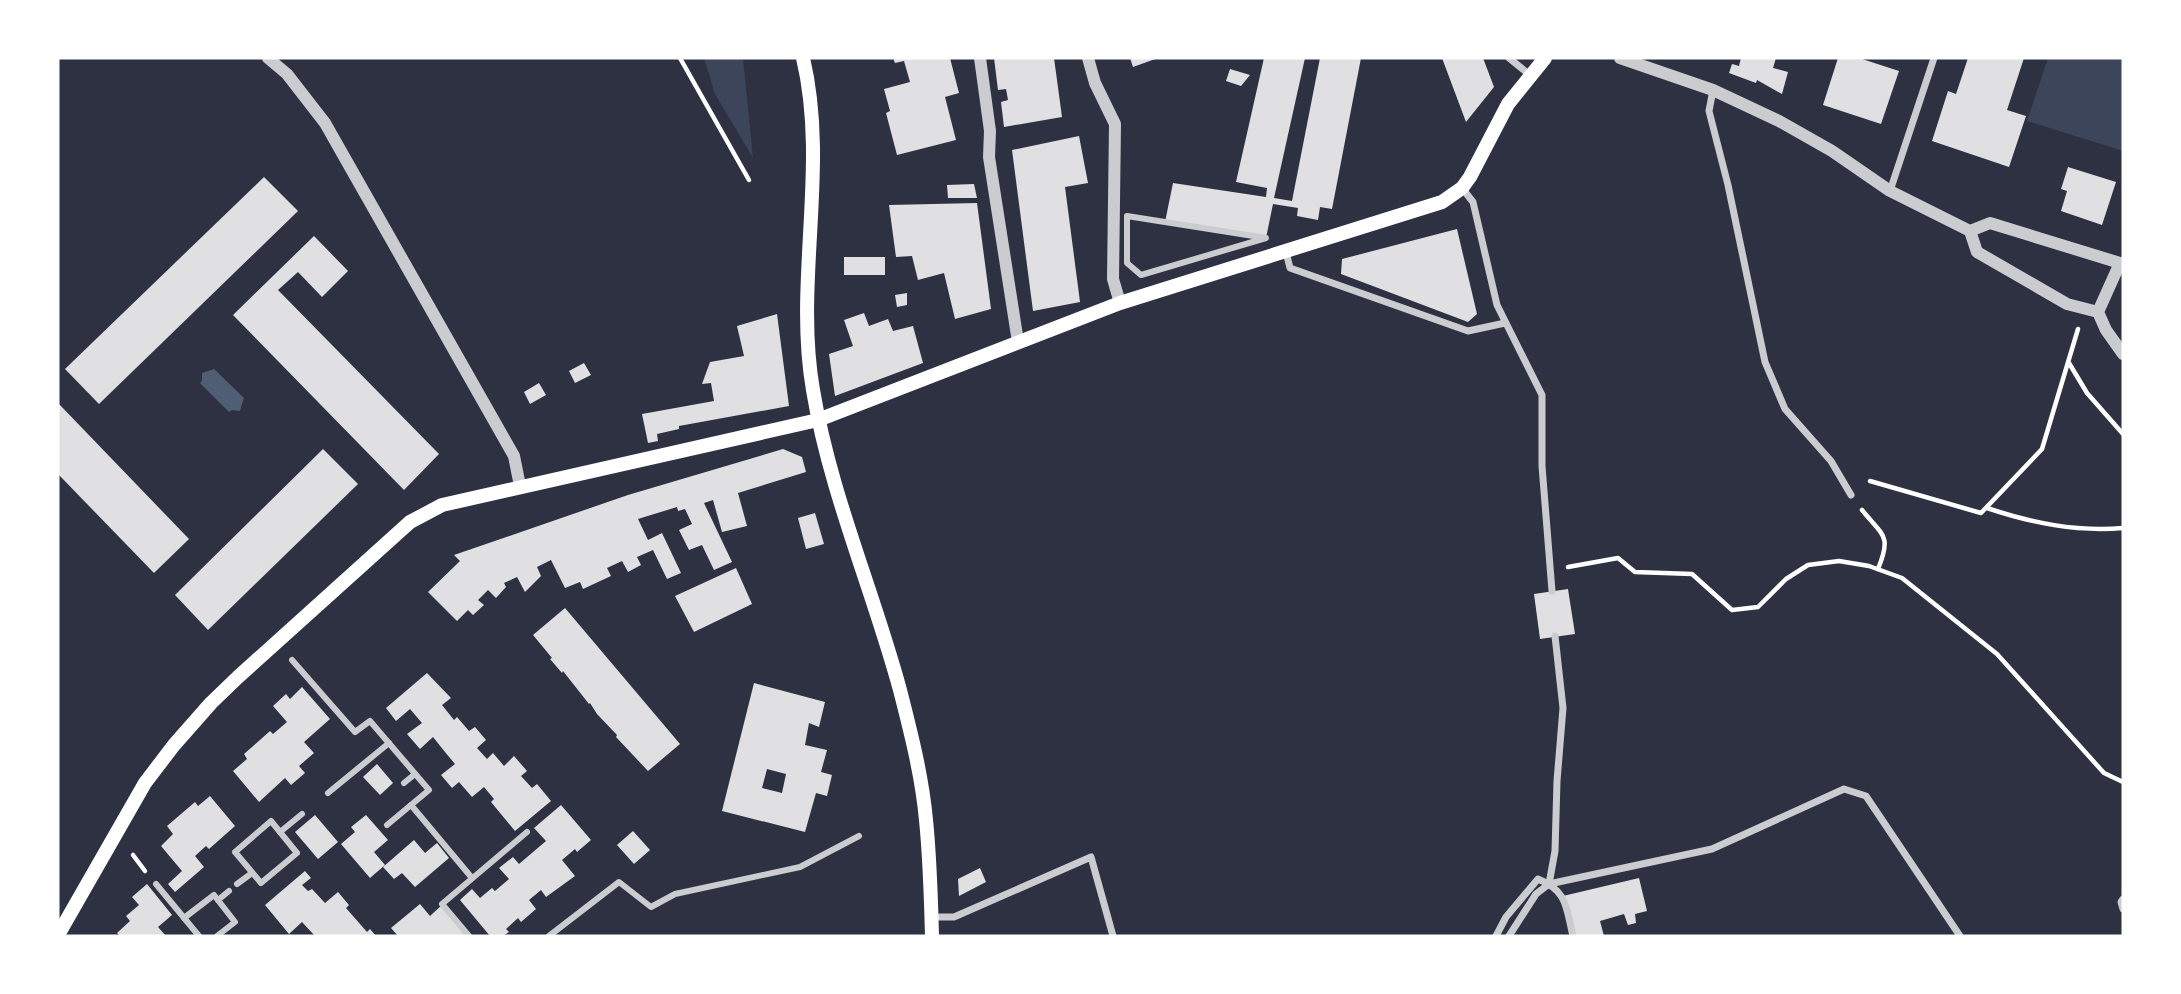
<svg xmlns="http://www.w3.org/2000/svg" width="2181" height="994" viewBox="0 0 2181 994" font-family="'Roboto Serif',serif">
<style>
.green{fill:#3c4559}
.water{fill:#4f5d75}
.building{fill:#e0e0e3;fill-rule:evenodd}
.lines{fill:none;stroke-linecap:round;stroke-linejoin:round}
.path{stroke:#fff;stroke-width:4.5}
.pedestrian{stroke:#caccd0;stroke-width:6}
.minor{stroke:#caccd0;stroke-width:7}
.tertiary{stroke:#caccd0;stroke-width:12}
.secondary{stroke:#fff;stroke-width:14}
</style>
<rect width="100%" height="100%" fill="#2d3142"/>
<!-- green -->
<g class="green">
<path d="M704 58H743L753 158 715 94Z"/>
<path d="M2048 58H2123V151L2027 121Z"/>
</g>
<!-- water -->
<path class="water" d="M214 369 244 398 240 411 232 410 229 412 200 383 202 381V373Z"/>
<!-- building -->
<g class="building">
<path d="M893 58H950L959 93 945 97 956 140 897 155 886 113 890 111 884 89 910 82 904 61 895 63Z"/>
<path d="M994 58H1054L1062 117 1004 127 1001 102 1008 100 1006 89 998 90Z"/>
<path d="M1130 58H1158L1133 67Z"/>
<path d="M1264 58H1305L1274 198 1292 201 1320 58H1361L1332 209 1320 207 1318 220 1297 216 1298 208 1273 204 1266 238 1165 222 1173 183 1266 197 1267 188 1236 182Z"/>
<path d="M1442 58H1483L1494 87 1466 122Z"/>
<path d="M1741 58H1776L1773 68 1788 72 1782 94 1757 80 1756 83 1729 73 1732 64 1739 66Z"/>
<path d="M1838 58H1859L1899 71 1881 124 1823 105Z"/>
<path d="M1968 58H2024L2007 110 2026 116 2009 167 1932 141 1948 91 1956 94Z"/>
<path d="M1230 69 1250 75 1241 86 1226 81Z"/>
<path d="M1079 136 1088 183 1065 187 1080 302 1033 311 1012 150Z"/>
<path d="M2068 167 2116 182 2102 225 2061 211 2067 191 2061 189Z"/>
<path d="M264 177 298 211 99 404 65 369Z"/>
<path d="M974 184 977 198H948L947 185Z"/>
<path d="M977 203 991 309 955 319 944 273 918 280 912 256 896 257 889 205Z"/>
<path d="M1457 229 1477 314 1468 322 1341 274 1342 259Z"/>
<path d="M314 236 348 271 322 297 298 272 278 290 439 454 404 490 233 315Z"/>
<rect x="844" y="257" width="41" height="18"/>
<path d="M907 293V305L897 307 895 295Z"/>
<path d="M864 313 869 326 888 319 893 331 913 326 923 363 835 396 829 354 853 346 844 320Z"/>
<path d="M777 314 789 406 679 426V429L657 434 658 441 648 443 642 414 714 401 711 383 702 384 710 362 744 356 737 326Z"/>
<path d="M584 363 591 375 575 383 569 371Z"/>
<path d="M539 383 546 395 530 404 524 392Z"/>
<path d="M58 403 189 539 154 573 58 474Z"/>
<path d="M323 449 358 484 208 630 175 595Z"/>
<path d="M783 449 802 457 806 472 738 493 747 526 722 532 713 500 704 503 732 562 714 570 702 545 689 550 679 530 692 524 685 509 678 511 677 507 638 519 648 540 662 533 681 573 667 579 653 550 637 557 641 565 628 572 622 561 607 568 611 576 583 589 580 582 565 588 551 560 537 567 541 576 525 592 517 577 504 583 506 587 496 598 488 590 478 600 484 605 473 615 468 610 457 621 428 592 460 561 454 555 628 495Z"/>
<path d="M815 513 824 544 806 549 798 518Z"/>
<path d="M736 568 752 604 694 632 675 596Z"/>
<path d="M1568 589 1575 634 1540 639 1534 594Z"/>
<path d="M565 608 680 744 648 771 616 737 617 735 597 714 590 703 589 704 563 671 562 673 550 659 552 658 533 635Z"/>
<path d="M427 673 451 698 442 705 454 720 457 717 469 731 475 727 486 740 477 748 487 759 493 753 504 766 514 756 527 771 521 776 532 788 537 784 551 801 515 831 491 802 494 799 484 787 472 797 459 782 452 788 441 775 455 764 445 752 433 737 420 749 407 734 422 723 410 709 396 721 386 708Z"/>
<path d="M754 683 825 702 819 727 809 723 805 745 827 750 821 772 832 775 827 796 816 793 805 832 722 811ZM767 769 786 774 782 793 762 788Z"/>
<path d="M302 687 330 719 304 742 314 753 299 766 305 773 291 785 285 778 259 802 233 771 247 759 244 754 270 731 273 734 287 722 273 706 286 694 290 699Z"/>
<path d="M377 764 393 783 380 795 363 777Z"/>
<path d="M210 796 235 826 209 849 206 846 195 856 204 867 175 892 168 884 182 871 161 846 173 834 167 826 195 802 198 806Z"/>
<path d="M561 805 591 840 577 852 575 849 562 860 575 876 546 897 541 890 529 900 536 909 521 922 518 918 506 929 509 932 503 936H490L460 900 472 889 480 898 492 888 495 891 509 879 499 868 513 857 519 864 546 841 534 828Z"/>
<path d="M315 815 338 842 318 859 295 832Z"/>
<path d="M366 815 388 840 374 852 385 865 370 878 341 844 355 832 351 827Z"/>
<path d="M633 831 650 850 634 864 617 845Z"/>
<path d="M414 840 425 853 437 843 449 858 415 887 402 873 394 879 383 867Z"/>
<path d="M980 868 986 882 959 896 958 879Z"/>
<path d="M305 871 311 878 302 885 308 891 312 889 325 903 338 892 349 905 346 908 367 932 370 929 376 936H315L302 922 289 934 265 905Z"/>
<path d="M1639 878 1647 911 1635 914 1636 923 1628 925 1624 914 1600 921 1604 936H1573L1563 896Z"/>
<path d="M147 884 172 915 158 927 166 936H120L117 933 130 921 126 916 139 905 132 897Z"/>
<path d="M420 904 430 916 442 905 469 936H398L391 928Z"/>
</g>
<g class="lines">
<!-- path -->
<g class="path">
<path d="M680 58 749 180"/>
<path d="M2069 363 2087 393 2123 434"/>
<path d="M1870 481 1981 513 2042 449 2078 329"/>
<path d="M1987 508C2032 523 2076 532 2123 528"/>
<path d="M1862 510C1883 536 1892 535 1878 569"/>
<path d="M1568 567 1618 558 1635 572 1692 574 1732 610 1758 607 1786 579 1808 565 1839 561 1869 566 1902 578 1997 654 2104 773 2123 782"/>
<path d="M133 855 145 871"/>
</g>
<!-- pedestrian -->
<g class="pedestrian">
<path d="M1127 216 1266 238 1141 275 1127 263Z"/>
<path d="M292 660 355 732 370 721 429 790 411 805 472 878"/>
<path d="M404 783 415 774"/>
<path d="M328 793 389 743"/>
<path d="M271 821 297 853 261 883 235 852Z"/>
<path d="M387 825 411 805"/>
<path d="M280 832 302 814"/>
<path d="M156 884 199 936"/>
<path d="M237 884 252 873"/>
<path d="M218 900 229 891"/>
<path d="M184 918 214 895 235 922 217 936"/>
<path d="M469 936 442 904 527 832"/>
<path d="M549 936 619 882 651 907 675 894 800 867 859 836"/>
</g>
<!-- minor -->
<g class="minor">
<path d="M1509 58 1530 75"/>
<path d="M1713 90 1709 111 1728 185 1765 362 1785 409 1831 461 1851 495"/>
<path d="M1462 188 1473 202 1497 305 1542 395V466L1552 591"/>
<path d="M1890 191 1934 58"/>
<path d="M1286 252 1290 268 1468 331 1505 323"/>
<path d="M1549 884 1555 851 1557 781 1563 708 1555 636"/>
<path d="M2123 899 2121 902 2123 909"/>
<path d="M932 917H954L1091 857 1113 936"/>
<path d="M1496 936 1506 917 1538 879C1568 891 1566 908 1573 936"/>
<path d="M1509 936 1536 894 1549 884 1712 849 1844 789 1866 796 1960 936"/>
</g>
<!-- tertiary -->
<g class="tertiary">
<path d="M268 58 287 74 325 123 514 456 520 486"/>
<path d="M980 58 990 131 989 157 1018 342"/>
<path d="M1088 58 1095 83 1115 124 1113 279 1120 303"/>
<path d="M1620 58 1713 90 1779 121 1832 151 1890 191 1970 231 1977 252 2067 304 2098 312"/>
<path d="M1970 231 1990 223 2120 263 2098 312 2106 330 2123 354"/>
</g>
<!-- secondary -->
<g class="secondary">
<path d="M803 58C829 167 794 281 813 390 830 493 873 590 900 690 911 733 922 776 926 820 930 859 931 897 932 936"/>
<path d="M58 935 145 783 174 745 211 703 238 677 410 522 442 505 818 420 1120 303 1442 202 1462 188 1470 177 1508 104 1545 58"/>
</g>
</g>
<!-- border -->
<rect width="2181" height="994" fill="none" stroke="#ffffff" stroke-width="119"/>
</svg>
